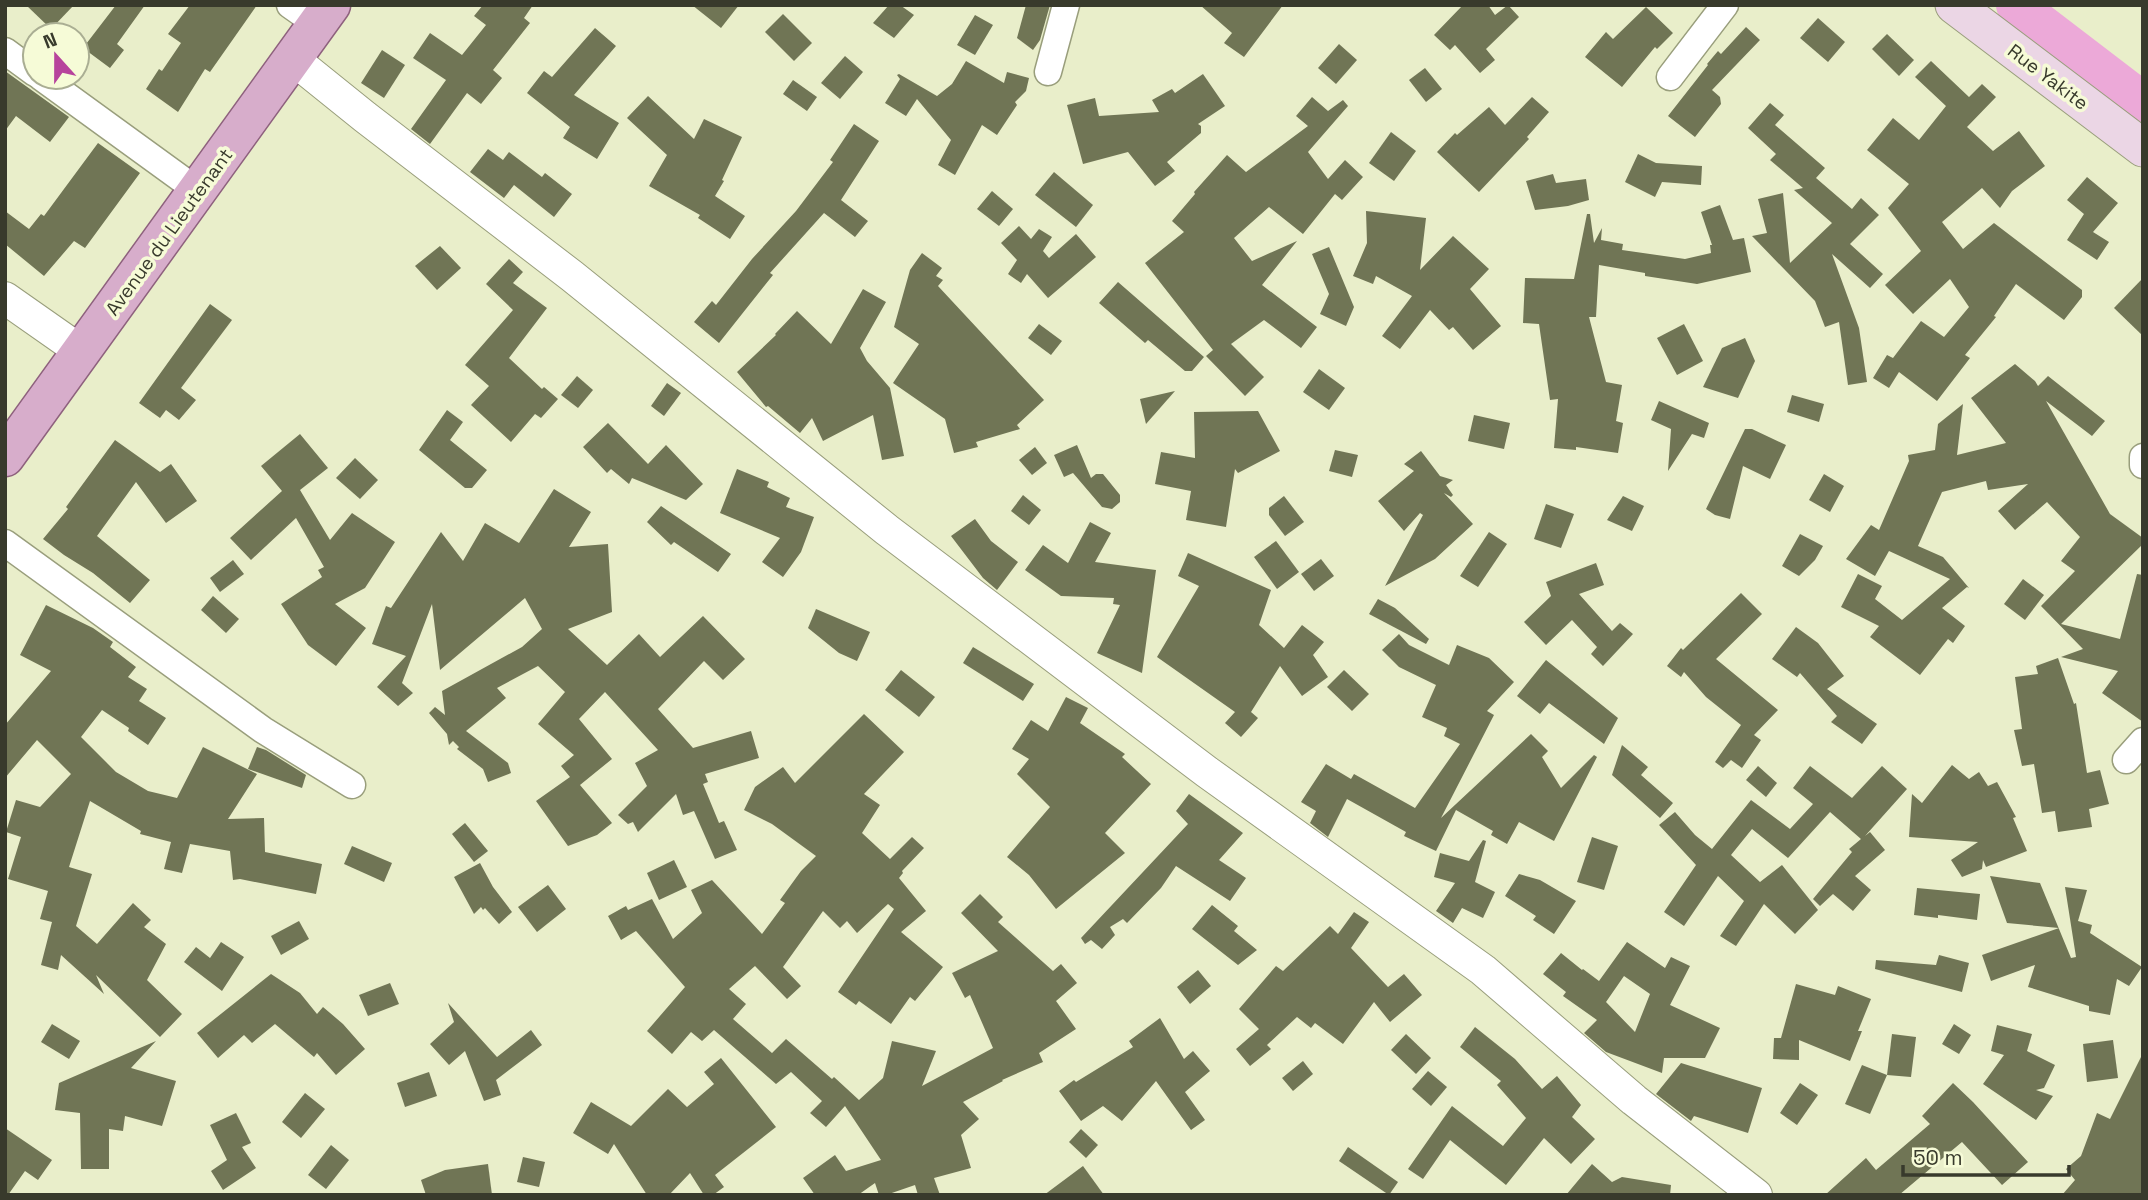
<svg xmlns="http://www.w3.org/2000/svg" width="2148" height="1200" viewBox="0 0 2148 1200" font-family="'Space Grotesk',sans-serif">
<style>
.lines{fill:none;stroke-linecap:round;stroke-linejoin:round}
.river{stroke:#eca9d8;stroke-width:40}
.building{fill:#707555;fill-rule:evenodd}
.minor-casing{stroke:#999e7c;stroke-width:29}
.tertiary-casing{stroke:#999e7c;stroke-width:34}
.secondary-casing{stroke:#999e7c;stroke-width:39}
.primary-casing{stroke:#8e617d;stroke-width:41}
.minor{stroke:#fff;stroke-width:26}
.tertiary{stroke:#fff;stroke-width:32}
.secondary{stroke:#ebd6e5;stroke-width:37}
.primary{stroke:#d7adcb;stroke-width:38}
.labels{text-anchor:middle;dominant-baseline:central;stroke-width:7;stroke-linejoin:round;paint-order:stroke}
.street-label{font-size:19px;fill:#383a2c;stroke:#f6fbd7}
</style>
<rect width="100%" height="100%" fill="#e9eeca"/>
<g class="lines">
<!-- river -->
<path class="river" d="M2016 5 2143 102"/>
</g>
<!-- building -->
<g class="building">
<path d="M26 5H74L51 29Z"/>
<path d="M116 5H145L117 44 124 50 110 68 83 48Z"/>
<path d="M190 5H257L210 72 205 69 178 112 146 89 159 69 162 71 181 43 168 34Z"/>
<path d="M483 5H533L524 18 530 23 493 70 502 78 481 104 467 93 430 144 411 129 446 80 413 58 430 33 462 55 486 25 474 16Z"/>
<path d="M692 5H739L721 28Z"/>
<path d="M889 5H900L914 15 894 38 873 23Z"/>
<path d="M1026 5H1050L1040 40 1033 50 1017 38Z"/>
<path d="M1200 5H1283L1244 57 1224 43 1232 33Z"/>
<path d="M1463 5H1488L1495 15 1508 5 1519 17 1486 49 1495 60 1480 73 1455 45 1450 50 1434 35Z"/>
<path d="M1646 7 1673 33 1657 49 1655 47 1622 87 1585 57 1606 32 1613 39Z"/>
<path d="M783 14 812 43 794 61 765 32Z"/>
<path d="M975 15 993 25 975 55 957 45Z"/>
<path d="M1818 18 1845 42 1828 62 1800 38Z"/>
<path d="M1746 27 1760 40 1712 90 1720 97 1721 104 1695 137 1668 116 1708 65 1707 64 1718 51 1721 54Z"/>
<path d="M595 28 616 46 574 95 619 123 597 159 563 138 570 127 527 93 544 71 552 77Z"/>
<path d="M1887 34 1914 60 1899 76 1872 49Z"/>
<path d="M1339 44 1357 60 1336 84 1318 68Z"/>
<path d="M382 50 405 65 384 98 361 83Z"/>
<path d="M845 56 863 72 840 99 821 83Z"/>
<path d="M966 61 1004 83 1007 72 1029 78 1026 91 1015 102 1017 105 997 135 982 125 955 175 938 165 951 140 917 99 906 116 885 103 900 79 897 75 899 74 937 96 952 84Z"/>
<path d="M1931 61 1969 97 1982 84 1996 97 1967 127 1993 151 2019 131 2045 166 2012 191 2000 208 1982 188 1942 222 1963 249 1994 223 2082 290V297L2064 320 2016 284 1994 316 1996 317 1965 355 1970 358 1937 401 1899 372 1889 388 1873 378 1887 355 1893 358 1921 321 1944 337 1969 307 1950 279 1913 314 1885 285 1921 251 1888 208 1909 184 1867 150 1893 118 1919 140 1946 106 1915 77Z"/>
<path d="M1425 68 1442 89 1426 102 1409 80Z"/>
<path d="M5 71 69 117 50 142 16 116 5 131Z"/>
<path d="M1203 74 1225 106 1198 124 1201 126V133L1167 162 1175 171 1155 186 1128 152 1083 164 1067 105 1095 98 1099 116 1159 112 1152 100 1172 89 1175 93Z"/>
<path d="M793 80 817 97 807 111 783 94Z"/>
<path d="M648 96 694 139 704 119 742 137 722 180 724 181 715 196 745 216 730 239 698 218 700 215 649 186 667 155 627 118Z"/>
<path d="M1312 97 1328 111 1343 100 1348 106 1308 152 1328 179 1345 160 1363 177 1342 200 1335 194 1303 234 1269 207 1234 238 1252 261 1297 241 1262 285 1317 327 1301 348 1264 320 1231 344 1264 377 1245 396 1206 356 1213 350 1145 263 1184 232 1172 221 1195 194 1194 192 1227 155 1246 172 1308 126 1296 116Z"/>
<path d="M1532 97 1549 112 1527 137 1529 139 1479 192 1437 152 1455 133 1457 135 1489 107 1505 125Z"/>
<path d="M1770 103 1784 115 1775 125 1825 168 1816 178 1852 209 1861 198 1879 215 1850 244 1883 274 1870 288 1832 254 1859 328 1867 382 1848 385 1839 322 1825 327 1815 301 1752 236 1767 233 1758 199 1783 193 1790 263 1832 223 1794 190 1803 188 1770 160 1776 154 1748 128Z"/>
<path d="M854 124 879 141 841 200 868 221 855 237 824 213 770 273 773 275 719 343 694 322 712 301 716 305 752 259 796 211 833 162 830 160Z"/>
<path d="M1391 132 1416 151 1394 181 1369 163Z"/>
<path d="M98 143 140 173 85 248 74 241 44 276 5 244V211L29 229 41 214 44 216Z"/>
<path d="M488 149 503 160 509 152 542 177 545 173 572 194 554 217 514 185 504 198 470 172Z"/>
<path d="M1638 154 1656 163 1702 166 1701 185 1662 182 1655 197 1625 182Z"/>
<path d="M1054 172 1093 205 1076 227 1035 195Z"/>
<path d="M1553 174 1556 183 1586 179 1589 200 1568 206 1535 210 1526 181Z"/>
<path d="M2087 177 2118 203 2093 232 2109 242 2097 260 2067 240 2084 214 2067 200Z"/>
<path d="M992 191 1013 209 999 226 977 209Z"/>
<path d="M1720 205 1733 240 1744 238 1751 272 1697 284 1645 276V273L1599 265 1596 317H1589L1606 382 1622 385 1616 421 1623 423 1618 453 1576 447V450L1554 448 1558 399 1550 400 1539 324 1523 323 1525 278 1574 279 1587 214H1590L1594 243 1602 228 1601 240 1623 244 1622 250 1685 259 1711 253 1710 245H1712L1701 212Z"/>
<path d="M1366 211 1426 218 1420 270 1453 236 1489 269 1470 289 1501 326 1473 350 1453 327 1449 330 1430 310 1400 349 1382 336 1412 296 1376 276 1373 284 1353 276 1367 243Z"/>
<path d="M1019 226 1031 239 1039 229 1052 237 1043 251 1049 258 1076 234 1096 257 1048 298 1027 274 1021 283 1008 274 1017 260 1001 243Z"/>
<path d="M440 246 461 268 437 290 415 266Z"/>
<path d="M1329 247 1354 307 1346 326 1320 314 1329 294 1312 254Z"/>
<path d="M922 253 942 268 936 276 943 280 938 286 1044 400 1017 425 1020 429 976 442 978 447 954 453 945 419 893 383 919 344 894 327 910 270Z"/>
<path d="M509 259 523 272 513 283 547 308 509 358 542 389 544 387 558 399 541 418 535 414 511 442 471 405 489 386 465 365 513 310 486 284Z"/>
<path d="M2143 278V336L2114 308Z"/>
<path d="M1118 282 1204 357 1192 371H1185L1148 340 1145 343 1099 303Z"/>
<path d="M863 289 886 302 860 348 867 361 890 388 904 456 882 460 873 415 823 441 812 418 800 433 768 406 766 407 737 372 776 335 775 334 797 311 831 344Z"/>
<path d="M210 304 232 320 181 388 196 400 179 420 166 410 160 418 139 403Z"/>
<path d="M1039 324 1062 341 1051 355 1028 338Z"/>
<path d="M1684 324 1703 361 1677 375 1657 338Z"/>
<path d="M1745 338 1755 361 1738 398 1703 387 1722 348Z"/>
<path d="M2015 364 2035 381 2038 386 2048 376 2105 421 2092 436 2046 401 2110 514 2143 538V544L2061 624 2120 639 2137 574 2143 575V722L2102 693 2118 671 2061 657 2083 649 2041 606 2075 571 2061 561 2080 537 2047 502 2015 530 1998 511 2028 484 1988 490 1986 481 1942 492 1918 546 1943 557 1969 588 1967 587 1942 608 1965 626 1953 643 1948 639 1920 675 1870 637 1879 626 1841 607 1858 574 1882 586 1875 599 1902 620 1950 579 1889 551 1875 576 1846 559 1871 525 1879 530 1909 461 1908 455 1935 450 1938 424 1963 404 1957 455 2006 443 1971 398Z"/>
<path d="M1319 369 1345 388 1329 410 1303 392Z"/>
<path d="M577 376 593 390 578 408 561 395Z"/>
<path d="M667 383 681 393 664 416 651 406Z"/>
<path d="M1175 391 1146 424 1140 399Z"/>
<path d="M1792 395 1824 404 1819 422 1787 412Z"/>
<path d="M1659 401 1709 423 1704 438 1692 434 1668 471 1671 429 1651 420Z"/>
<path d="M447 410 463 422 450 440 487 470 472 488H465L419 450Z"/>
<path d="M1258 411 1280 451 1238 473 1235 469 1226 527 1186 520 1191 491 1155 484 1161 452 1195 458 1194 412Z"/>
<path d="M1474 415 1510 423 1504 449 1468 441Z"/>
<path d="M608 423 648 464 666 445 703 484 686 500 632 478 629 484 611 469 607 473 583 447Z"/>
<path d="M1745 429H1752L1786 445 1770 479 1743 466 1730 519 1715 515 1706 509Z"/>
<path d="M300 434 328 468 300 490 330 540 352 513 395 542 365 588 335 604 366 628 336 666 308 645 281 604 322 577 318 570 324 567 296 518 251 560 230 538 282 491 261 466Z"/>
<path d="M115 440 160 472 171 464 197 501 166 523 136 482 97 536 150 580 130 603 93 573 64 555 43 539 68 509 66 507Z"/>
<path d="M1077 445 1091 478 1096 474H1103L1120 495V502L1112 509 1102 507 1073 473 1064 477 1054 455Z"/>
<path d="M1035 447 1047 463 1032 475 1019 460Z"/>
<path d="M1335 450 1358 455 1352 477 1329 471Z"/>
<path d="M1421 451 1440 476 1453 480 1446 485 1453 495 1451 497 1444 493 1473 524 1435 559 1385 586 1423 515 1420 513 1404 531 1378 501 1414 471 1404 464Z"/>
<path d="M355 458 378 480 360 499 336 478Z"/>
<path d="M737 469 769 482 767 487 790 498 786 507 814 517 801 552 783 577 762 562 780 538 720 513Z"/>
<path d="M1824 474 1844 486 1830 512 1809 500Z"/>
<path d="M554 489 591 512 569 547 608 544 612 612 568 629 607 665 639 634 660 657 703 616 745 659 723 680 704 661 658 709 693 748 751 731 759 758 705 774 708 782 703 784 719 823 724 821 737 850 715 859 694 811 683 815 676 794 638 832 633 822 628 824 618 815 647 786 635 763 658 750 605 692 579 719 612 759 580 785 612 823 597 835 568 846 536 801 570 777 561 766 574 755 538 724 565 692 538 666 497 688 506 698 466 731 508 763 511 773 488 782 483 769 457 749 459 747 453 741 449 745 447 734 429 713 435 707 445 715 442 691 522 647 542 629 525 598 440 670 432 604 402 683 413 693 398 706 377 687 406 656 372 644 386 606 391 608 441 532 463 561 485 523 519 543Z"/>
<path d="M1023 495 1041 510 1029 525 1011 511Z"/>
<path d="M1284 496 1304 522 1285 536 1269 515V508Z"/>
<path d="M1623 496 1644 506 1632 531 1607 520Z"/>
<path d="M1546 504 1574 514 1561 548 1534 539Z"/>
<path d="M661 506 731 554 718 572 674 542 671 545 647 522Z"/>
<path d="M975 519 991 541 1018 562 997 590 983 578 951 536Z"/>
<path d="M1090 522 1111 533 1095 562 1156 570 1142 673 1097 653 1120 605 1113 604 1114 598 1061 596 1025 570 1043 545 1068 563Z"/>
<path d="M1489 532 1507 544 1478 587 1460 576Z"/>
<path d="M1800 534 1823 546 1815 560 1799 576 1782 566Z"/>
<path d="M1276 541 1299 572 1277 589 1254 557Z"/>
<path d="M1188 553 1271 590 1259 625 1284 648 1302 625 1324 642 1313 655 1328 677 1302 696 1280 666 1251 712 1258 718 1241 737 1225 723 1235 712 1157 657 1199 586 1178 576Z"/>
<path d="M1321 559 1334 576 1314 591 1301 574Z"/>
<path d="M233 560 244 574 220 592 210 578Z"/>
<path d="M1596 563 1604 585 1579 594 1612 631 1620 623 1633 634 1603 666 1591 654 1597 647 1572 620 1546 645 1524 622 1551 596 1546 582Z"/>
<path d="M2023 579 2044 595 2025 620 2004 604Z"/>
<path d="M1741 593 1762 614 1716 659 1778 710 1754 735 1761 740 1742 768 1731 760 1723 768 1715 762 1741 725 1706 697 1684 672 1681 677 1667 666 1681 648 1683 650Z"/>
<path d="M213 596 239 619 226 633 201 610Z"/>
<path d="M1378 599 1395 608 1429 639 1426 644 1369 614Z"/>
<path d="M46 605 93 628 113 642 110 647 136 667 128 677 147 689 139 701 166 718 148 745 128 731 129 728 102 710 81 737 116 772 148 791 177 798 203 747 257 774 228 819 264 818 265 852 322 864 316 894 240 879 233 880 230 851 190 844 182 873 164 869 171 842 140 834 141 831 90 801 69 867 92 874 76 926 97 944 133 903 151 920 144 927 166 944 147 980 182 1014 160 1037 96 975 104 994 61 955 58 970 41 965 52 922 40 919 48 891 8 879 21 837 6 832 16 800 40 807 71 774 37 740 5 778V725L51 671 20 655Z"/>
<path d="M816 609 870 632 857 661 839 653 808 628Z"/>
<path d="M1796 627 1818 643 1844 676 1827 689 1877 724 1862 744 1831 722 1837 716 1800 673 1797 677 1772 659Z"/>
<path d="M1399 634 1409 645 1449 665 1457 645 1489 658 1514 682 1487 711 1494 715 1441 818 1531 734 1548 751 1542 757 1561 788 1594 755 1597 757 1554 841 1519 822 1507 844 1491 835 1493 831 1456 810 1436 851 1404 836 1406 832 1347 799 1328 837 1310 823 1316 811 1301 802 1326 764 1351 779 1354 774 1415 808 1460 744 1444 736 1447 728 1422 717 1436 685 1399 667 1382 650Z"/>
<path d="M973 647 1034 684 1023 701 963 663Z"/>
<path d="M2058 658 2074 704 2076 703 2087 773 2100 770 2109 804 2089 809 2092 827 2058 832 2055 811 2042 813 2034 764 2022 766 2014 730 2022 729 2015 677 2038 674 2036 666Z"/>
<path d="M1546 660 1618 718 1604 744 1549 703 1540 714 1517 696Z"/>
<path d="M901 670 935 697 919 717 885 690Z"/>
<path d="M1344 670 1369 694 1352 711 1327 687Z"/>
<path d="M1066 697 1088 708 1080 723 1125 754 1122 757 1151 784 1105 833 1125 853 1056 909 1029 875 1007 857 1050 807 1017 774 1029 759 1012 749 1031 720 1048 731Z"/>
<path d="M864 714 904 752 864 794 880 805 862 833 890 859 912 837 924 848 902 871 903 873 899 878 926 911 901 932 943 967 915 1001 910 997 891 1024 859 1001 856 1005 838 992 894 909 888 904 857 933 847 921 840 928 823 911 783 967 801 986 787 999 755 966 729 989 746 1004 733 1019 772 1053 786 1039 832 1079 834 1077 859 1100 883 1078 892 1041 936 1051 922 1086 993 1048 970 995 965 998 952 973 998 951 961 913 980 894 1003 917 998 922 1053 971 1061 964 1077 983 1056 1001 1076 1029 1039 1053 1043 1062 1002 1080 1003 1081 963 1102 979 1119 961 1135 971 1168 934 1178 940 1195H918L915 1185 886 1195H879L875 1183 858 1195H815L803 1178 835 1155 846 1171 881 1160 845 1106 826 1127 810 1113 822 1101 791 1072 776 1084 714 1030 702 1041 691 1032 672 1054 647 1031 685 987 636 931 621 940 608 916 626 906 628 910 652 899 673 939 702 913 691 890 712 880 762 934 785 903 780 900 801 871 816 856 772 824 744 810 755 787 783 767 795 783Z"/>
<path d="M1622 745 1648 767 1641 775 1673 803 1660 818 1612 775Z"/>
<path d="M257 747 266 750 306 775 302 788 248 769Z"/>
<path d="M1952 765 1969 779 1979 772 1988 786 1997 782 2016 817 2013 818 2027 851 1986 867 1983 860 1982 869 1962 877 1951 860 1978 842 1909 837 1912 794 1922 803Z"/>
<path d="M1758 766 1777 783 1766 797 1746 780Z"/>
<path d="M1810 766 1852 798 1882 766 1907 789 1865 836 1870 832 1885 850 1855 876 1871 890 1853 911 1833 894 1820 906 1813 899 1852 852 1849 849 1861 839 1830 812 1788 858 1752 829 1731 855 1760 882 1782 865 1818 910 1795 934 1764 904 1736 946 1720 936 1744 901 1718 876 1684 926 1664 912 1696 865 1659 825 1675 812 1695 835 1712 849 1751 800 1790 829 1813 804 1793 788Z"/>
<path d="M1189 794 1243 833 1219 860 1246 878 1230 901 1176 866 1161 888 1127 923 1123 919 1110 927 1115 935 1102 949 1091 940 1085 944 1081 938 1188 824 1176 811Z"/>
<path d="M465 823 488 851 474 862 452 834Z"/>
<path d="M1592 837 1618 846 1604 890 1577 882Z"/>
<path d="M1483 840 1486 841 1475 882 1495 892 1483 918 1462 908 1453 923 1436 911 1455 883 1434 877 1440 853 1469 861Z"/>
<path d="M352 846 392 863 384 882 344 864Z"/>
<path d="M674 860 687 887 659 900 647 873Z"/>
<path d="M480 863 493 887 512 912 499 924 485 908 483 910 481 907 474 914 454 877Z"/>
<path d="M1519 874 1540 880 1576 901 1554 934 1533 920 1536 916 1505 896Z"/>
<path d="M1990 876 2040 883 2071 958 2076 957 2065 887 2087 890 2078 921 2092 925 2090 933 2142 967 2129 986 2117 979 2110 1015 2089 1011V1006L2028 987 2035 965 1991 981 1982 955 2059 928 2007 923Z"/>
<path d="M548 885 566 909 537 932 518 907Z"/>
<path d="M1917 888 1980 894 1977 920 1938 915V918L1914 915Z"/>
<path d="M1212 905 1238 926 1234 931 1257 950 1238 965 1192 929Z"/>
<path d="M1354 912 1369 922 1351 948 1388 987 1404 974 1422 995 1390 1022 1374 1002 1343 1044 1315 1023 1311 1028 1297 1017 1267 1045 1271 1049 1250 1066 1236 1049 1259 1029 1239 1009 1276 966 1283 971 1330 926 1338 934Z"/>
<path d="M299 921 309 939 281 955 271 936Z"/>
<path d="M221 942 244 957 222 991 184 962 196 947 210 958Z"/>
<path d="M1627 942 1665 968 1671 957 1690 966 1670 1005 1720 1028 1705 1058H1664L1662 1073 1606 1052 1584 1033 1597 1020 1563 996 1566 992 1543 974 1561 953 1582 970 1583 969 1599 981ZM1624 976 1650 994 1635 1032 1606 1002Z"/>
<path d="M1939 955 1969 963 1962 992 1875 969 1876 960 1936 965Z"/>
<path d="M1198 970 1211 986 1190 1004 1177 987Z"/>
<path d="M271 974 300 993 317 1014 323 1007 343 1024 365 1049 336 1075 317 1053 314 1057 275 1024 252 1043 244 1035 218 1058 197 1033Z"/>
<path d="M390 983 399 1004 368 1016 359 995Z"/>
<path d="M1796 984 1835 995 1838 986 1871 999 1858 1031H1862L1850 1061 1799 1040V1060L1773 1059 1774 1038H1781Z"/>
<path d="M448 1003 497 1057 531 1030 542 1045 496 1080 501 1095 484 1101 465 1051 449 1065 430 1044 454 1022Z"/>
<path d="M1160 1018 1184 1059 1193 1051 1210 1071 1185 1092 1205 1120 1191 1130 1156 1081 1122 1121 1103 1106 1081 1121 1059 1091 1074 1080 1076 1082 1133 1047 1129 1041Z"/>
<path d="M52 1024 80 1041 69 1059 41 1042Z"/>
<path d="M1954 1024 1971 1035 1959 1054 1942 1044Z"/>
<path d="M1997 1025 2032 1034 2027 1051 2055 1065 2044 1088 2036 1090 2053 1096 2036 1120 1983 1084 2004 1055 1991 1051Z"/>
<path d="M1475 1027 1515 1059 1542 1089 1557 1076 1581 1105 1572 1117 1595 1139 1571 1164 1544 1138 1506 1185 1450 1140 1423 1179 1408 1169 1452 1106 1503 1146 1526 1118 1497 1085 1501 1081 1460 1047Z"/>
<path d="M1406 1034 1431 1058 1416 1074 1391 1050Z"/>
<path d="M1892 1034 1916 1037 1911 1077 1887 1075Z"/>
<path d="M2113 1040 2118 1078 2087 1082 2083 1044Z"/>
<path d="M156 1041 131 1068 176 1081 162 1126 125 1116 123 1131 109 1129V1169H81L80 1113 55 1110 59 1083Z"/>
<path d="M2143 1053V1195H2062L2075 1180 2066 1169 2081 1156 2097 1113 2110 1119Z"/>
<path d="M721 1058 776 1127 715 1175 724 1187 713 1195H704L690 1173 669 1195H647L614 1144 608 1154 573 1133 591 1102 631 1126 668 1089 687 1107 714 1084 704 1072Z"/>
<path d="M1303 1061 1313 1074 1293 1091 1282 1078Z"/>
<path d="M1681 1063 1762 1088 1748 1133 1694 1116 1691 1121 1656 1094Z"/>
<path d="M1862 1065 1887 1075 1870 1114 1845 1104Z"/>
<path d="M1428 1071 1447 1087 1431 1106 1412 1089Z"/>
<path d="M429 1072 437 1096 405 1107 397 1083Z"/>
<path d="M1800 1083 1818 1095 1797 1125 1780 1113Z"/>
<path d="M1953 1083 1973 1102 2028 1162 2002 1185 1962 1142 1899 1195H1825L1866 1158 1876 1170 1930 1124 1922 1116Z"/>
<path d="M305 1093 325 1109 301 1138 282 1122Z"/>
<path d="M236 1113 251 1143 242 1147 256 1168 223 1190 211 1171 227 1160 210 1125Z"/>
<path d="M5 1128 52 1160 38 1180 25 1171 8 1195H5Z"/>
<path d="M1081 1129 1098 1145 1086 1158 1069 1142Z"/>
<path d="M331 1145 349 1160 326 1189 308 1175Z"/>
<path d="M1348 1147 1398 1182 1389 1195 1339 1161Z"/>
<path d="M523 1157 545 1162 539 1187 517 1182Z"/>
<path d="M488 1164 492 1195H426L421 1180 445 1170Z"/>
<path d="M1592 1164 1612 1182 1622 1177 1671 1185 1670 1195H1566Z"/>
<path d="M1083 1166 1104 1195H1044Z"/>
</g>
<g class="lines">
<defs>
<g id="minor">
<path d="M290 5 317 24"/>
<path d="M5 51 35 73"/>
<path d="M1048 72 1066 5"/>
<path d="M41 77 198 191"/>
<path d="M1670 77 1725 5"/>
<path d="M2143 457V465"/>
<path d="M5 543 263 730 352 785"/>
<path d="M2126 760 2143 741"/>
</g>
<g id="tertiary">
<path d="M293 59 365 117 572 276 887 530 1207 772 1483 970 1634 1100 1756 1195"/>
<path d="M5 298 82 352"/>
</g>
<path id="secondary" d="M1954 5 2143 148"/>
<path id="primary" d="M5 457 331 5"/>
</defs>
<!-- minor casing -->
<use href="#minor" class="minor-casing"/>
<!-- tertiary casing -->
<use href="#tertiary" class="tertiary-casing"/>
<!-- secondary casing -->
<use href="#secondary" class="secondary-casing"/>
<!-- primary casing -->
<use href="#primary" class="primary-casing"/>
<!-- minor -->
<use href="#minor" class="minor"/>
<!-- tertiary -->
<use href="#tertiary" class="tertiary"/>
<!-- secondary -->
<use href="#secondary" class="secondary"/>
<!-- primary -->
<use href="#primary" class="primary"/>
</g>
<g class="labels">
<!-- street labels -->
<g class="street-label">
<text transform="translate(2048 77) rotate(37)">Rue Yakite</text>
<text transform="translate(169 232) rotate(-54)">Avenue du Lieutenant</text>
</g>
</g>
<!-- border -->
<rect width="2148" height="1200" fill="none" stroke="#383a2c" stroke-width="14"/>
<!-- north arrow -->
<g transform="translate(56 56) rotate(339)"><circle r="33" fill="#f6fbd7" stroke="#aaae93" stroke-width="2"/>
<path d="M0-5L12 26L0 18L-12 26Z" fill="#b7439c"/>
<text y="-10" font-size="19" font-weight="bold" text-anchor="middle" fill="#383a2c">N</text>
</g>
<!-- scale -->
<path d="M1903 1165v10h166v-10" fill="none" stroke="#383a2c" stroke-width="3.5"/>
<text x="1913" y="1165" font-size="21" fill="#383a2c" stroke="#f6fbd7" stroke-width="5" paint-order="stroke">50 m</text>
</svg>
